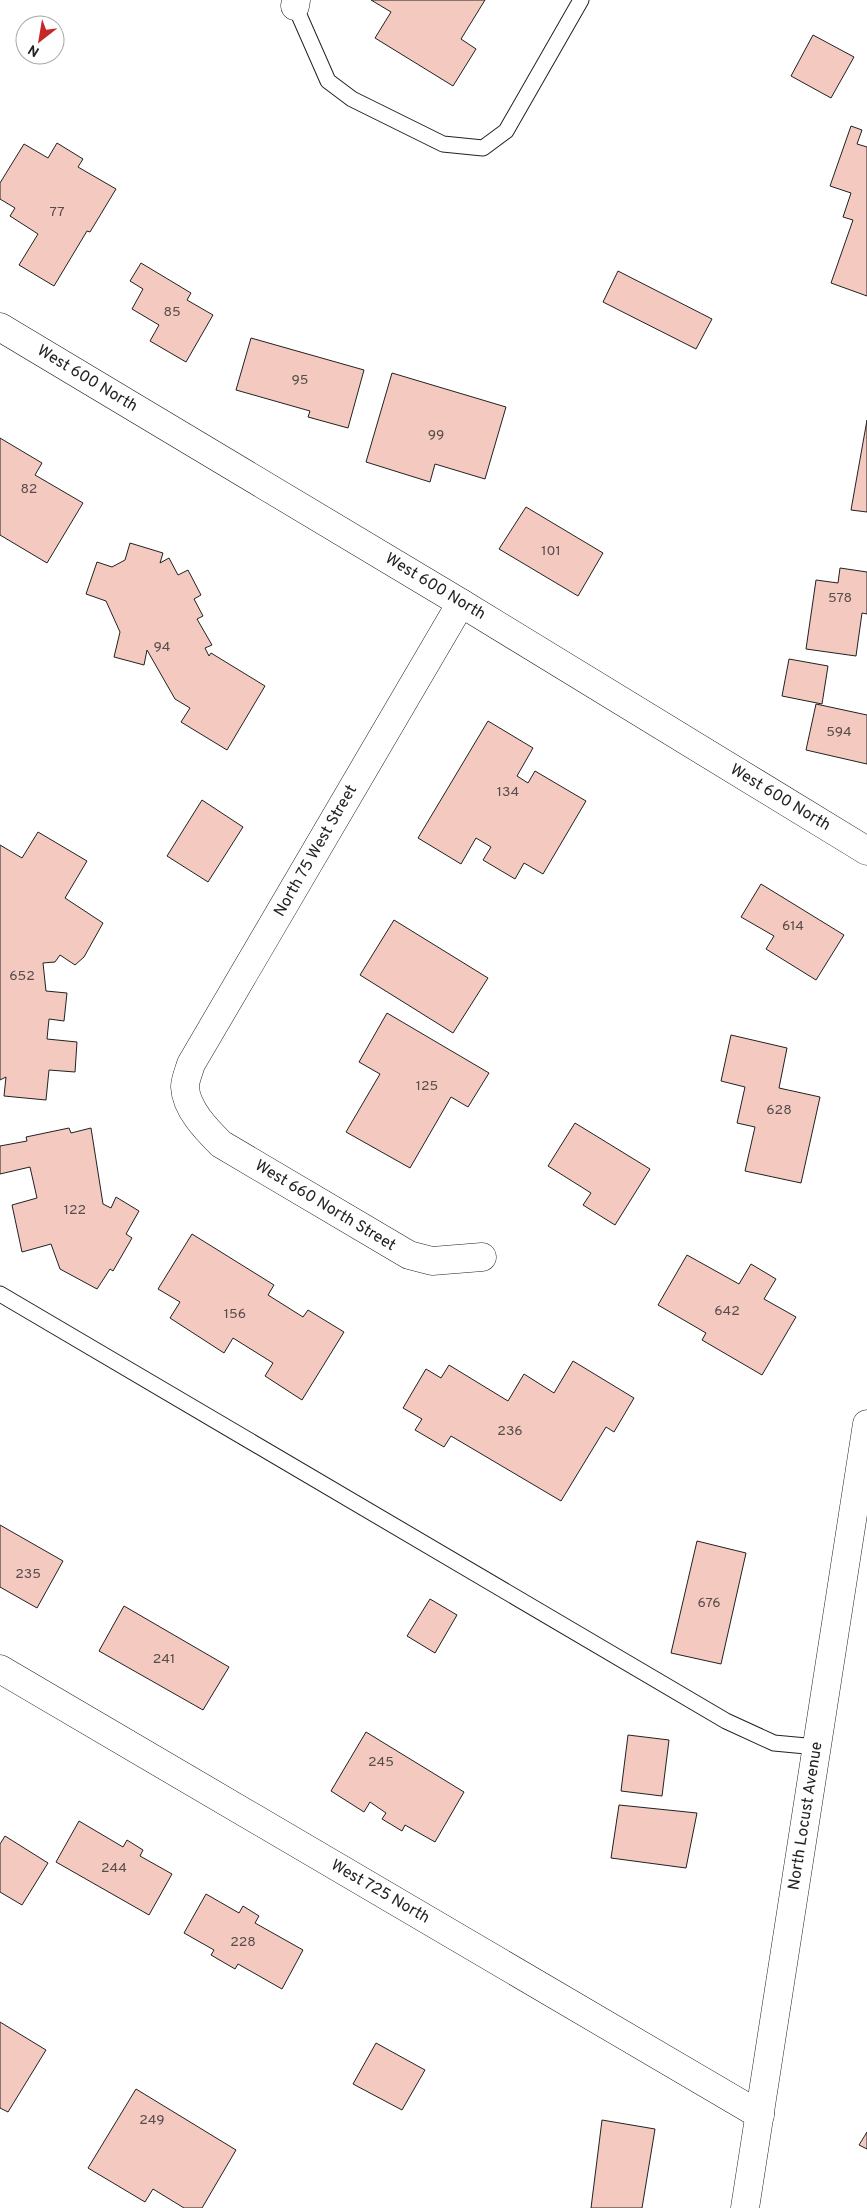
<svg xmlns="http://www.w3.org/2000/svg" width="867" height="2208" viewBox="0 0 867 2208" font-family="Overpass,sans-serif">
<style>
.building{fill:#f3c9c0;stroke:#222}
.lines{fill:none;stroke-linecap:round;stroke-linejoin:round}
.lane-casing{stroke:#222;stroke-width:17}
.street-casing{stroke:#222;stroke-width:29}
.secondary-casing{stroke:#222;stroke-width:29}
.lane{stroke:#fff;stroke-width:15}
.street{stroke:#fff;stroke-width:28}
.secondary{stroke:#fff;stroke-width:28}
.labels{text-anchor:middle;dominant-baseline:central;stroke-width:4;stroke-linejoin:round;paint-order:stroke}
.number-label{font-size:14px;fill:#564c4a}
.street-label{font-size:16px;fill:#222;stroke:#fff}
</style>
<rect width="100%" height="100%" fill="#fff"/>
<!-- building -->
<g class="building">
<path d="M371 0H485L461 39 476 49 453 86 375 38 391 12Z"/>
<path d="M813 35 854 57 831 98 791 76Z"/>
<path d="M851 126 862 130 857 144 867 147V296L831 283 853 220 843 217 851 193 830 186Z"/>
<path d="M57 143 83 159 78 167 116 189 90 232 87 231 54 286 19 265 38 234 10 216 15 208 0 199V183L24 144 48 158Z"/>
<path d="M141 263 191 293 187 300 213 315 186 362 150 341 159 325 132 309 143 289 130 281Z"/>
<path d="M618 271 712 319 696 349 603 302Z"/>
<path d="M251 338 364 370 348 428 308 417 310 411 236 390Z"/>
<path d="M392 373 506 407 485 479 435 464 430 482 366 462Z"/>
<path d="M867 420V512L851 510Z"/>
<path d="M0 438 42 463 35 475 83 503 47 563 0 535Z"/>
<path d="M526 507 603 553 578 596 499 549Z"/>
<path d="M130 543 163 553 160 563 169 558 178 575 188 570 201 595 194 599 203 616 197 619 212 645 205 648 209 656 211 653 265 686 227 750 181 722 190 708 175 699 147 650 144 665 114 657 120 632 106 601 86 594 97 562 112 567 125 560Z"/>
<path d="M840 568 867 572V614L862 613 856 656 806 649 816 580 838 583Z"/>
<path d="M789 659 828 666 822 704 782 696Z"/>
<path d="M816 704 867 715V764L806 750Z"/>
<path d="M488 721 533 748 517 776 528 783 535 771 586 801 543 874 524 863 515 879 483 860 491 847 476 838 461 864 418 838Z"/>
<path d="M202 800 243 827 208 882 167 856Z"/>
<path d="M38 832 87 861 65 898 103 923 84 957 75 965 60 955 55 962 43 963 46 991 67 993 64 1021 49 1019 47 1039 77 1042 75 1072 49 1070 46 1100 4 1096 6 1077 0 1080V845L22 858Z"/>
<path d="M761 884 844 935 816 980 766 949 774 936 741 917Z"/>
<path d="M394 920 488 978 453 1033 360 975Z"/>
<path d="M387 1013 489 1073 468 1107 451 1097 410 1168 346 1132 380 1074 359 1062Z"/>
<path d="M731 1035 787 1048 779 1088 820 1097 801 1183 745 1171 755 1127 737 1123 745 1087 721 1081Z"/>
<path d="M575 1123 650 1169 615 1225 583 1205 591 1193 548 1166Z"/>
<path d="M69 1128 71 1133 91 1128 103 1204 111 1208 116 1197 139 1211 126 1234 132 1238 113 1271 110 1269 97 1289 60 1269 51 1244 22 1252 12 1205 37 1198 30 1167 0 1174V1146L27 1141 26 1137Z"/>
<path d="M192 1234 274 1285 268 1295 303 1317 308 1310 344 1332 302 1400 265 1376 273 1363 233 1338 224 1353 170 1318 180 1302 158 1289Z"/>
<path d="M687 1255 739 1284 751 1264 776 1279 764 1299 796 1317 762 1375 702 1340 706 1333 658 1305Z"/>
<path d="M573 1361 634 1398 614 1432 606 1427 561 1501 451 1436 444 1447 415 1430 422 1419 403 1408 426 1369 441 1378 449 1365 508 1401 524 1374 554 1393Z"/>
<path d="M0 1525 63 1561 37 1608 0 1587Z"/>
<path d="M697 1541 746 1553 721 1664 671 1653Z"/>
<path d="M430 1599 457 1615 435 1653 407 1636Z"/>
<path d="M124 1606 229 1667 203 1710 99 1651Z"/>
<path d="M366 1732 464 1792 435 1842 405 1825 402 1831 382 1819 386 1813 370 1802 364 1812 331 1791Z"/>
<path d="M628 1735 669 1740 662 1796 621 1791Z"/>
<path d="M619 1805 697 1813 686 1868 611 1858Z"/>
<path d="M79 1821 123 1847 127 1840 143 1850 140 1856 172 1874 149 1915 56 1862Z"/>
<path d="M5 1836 48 1863 22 1905 0 1892V1844Z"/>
<path d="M206 1894 239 1913 243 1906 259 1916 255 1923 303 1950 282 1989 238 1964 235 1969 211 1955 214 1950 184 1933Z"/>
<path d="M0 2022 46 2050 8 2112 0 2108Z"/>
<path d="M376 2043 425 2070 402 2110 353 2084Z"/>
<path d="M136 2089 236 2150 202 2208H184L153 2189 145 2202 88 2168Z"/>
<path d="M602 2120 655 2129 642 2208H591Z"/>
<path d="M867 2132V2149L859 2145Z"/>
</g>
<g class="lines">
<defs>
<g id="lane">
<path d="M295 6 328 81 352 99 443 144 483 148 506 131 581 0"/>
<path d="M0 1294 726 1721 774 1743 817 1747"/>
</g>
<g id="street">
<path d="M295 6 296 0"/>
<path d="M461 603 191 1064C189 1071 185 1080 185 1087 186 1109 207 1130 221 1144L409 1255 432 1261 482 1257"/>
<path d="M0 1669 760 2115"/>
</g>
<g id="secondary">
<path d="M0 327 461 603 867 851"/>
<path d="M745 2208 867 1424"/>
</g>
</defs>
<!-- lane casing -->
<use href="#lane" class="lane-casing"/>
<!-- street casing -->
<use href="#street" class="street-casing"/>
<!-- secondary casing -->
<use href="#secondary" class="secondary-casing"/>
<!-- lane -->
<use href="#lane" class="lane"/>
<!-- street -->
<use href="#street" class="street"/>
<!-- secondary -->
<use href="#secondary" class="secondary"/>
</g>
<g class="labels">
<!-- number labels -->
<g class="number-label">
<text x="57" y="212">77</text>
<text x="172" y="312">85</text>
<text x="300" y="380">95</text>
<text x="436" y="435">99</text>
<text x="29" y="489">82</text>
<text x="551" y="551">101</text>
<text x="840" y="598">578</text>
<text x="162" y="647">94</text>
<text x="839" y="732">594</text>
<text x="508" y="792">134</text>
<text x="793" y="926">614</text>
<text x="22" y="976">652</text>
<text x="427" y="1086">125</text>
<text x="779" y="1110">628</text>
<text x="75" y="1210">122</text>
<text x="727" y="1311">642</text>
<text x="235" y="1314">156</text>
<text x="510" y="1431">236</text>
<text x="28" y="1574">235</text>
<text x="709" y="1603">676</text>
<text x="164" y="1659">241</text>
<text x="381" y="1762">245</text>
<text x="114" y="1868">244</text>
<text x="243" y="1942">228</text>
<text x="152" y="2120">249</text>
</g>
<!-- street labels -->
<g class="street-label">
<text transform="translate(87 379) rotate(31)">West 600 North</text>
<text transform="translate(435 587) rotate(31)">West 600 North</text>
<text transform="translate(780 798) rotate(31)">West 600 North</text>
<text transform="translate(316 851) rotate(-60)">North 75 West Street</text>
<text transform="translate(325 1206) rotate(31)">West 660 North Street</text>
<text transform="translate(806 1816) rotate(-81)">North Locust Avenue</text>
<text transform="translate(380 1892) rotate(30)">West 725 North</text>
</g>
</g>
<!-- north arrow -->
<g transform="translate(40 40) rotate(211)"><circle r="24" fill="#ffffff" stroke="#a7a7a7"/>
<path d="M0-4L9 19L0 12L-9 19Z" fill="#c62828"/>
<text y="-8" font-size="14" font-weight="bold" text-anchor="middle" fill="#222222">N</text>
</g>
</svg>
